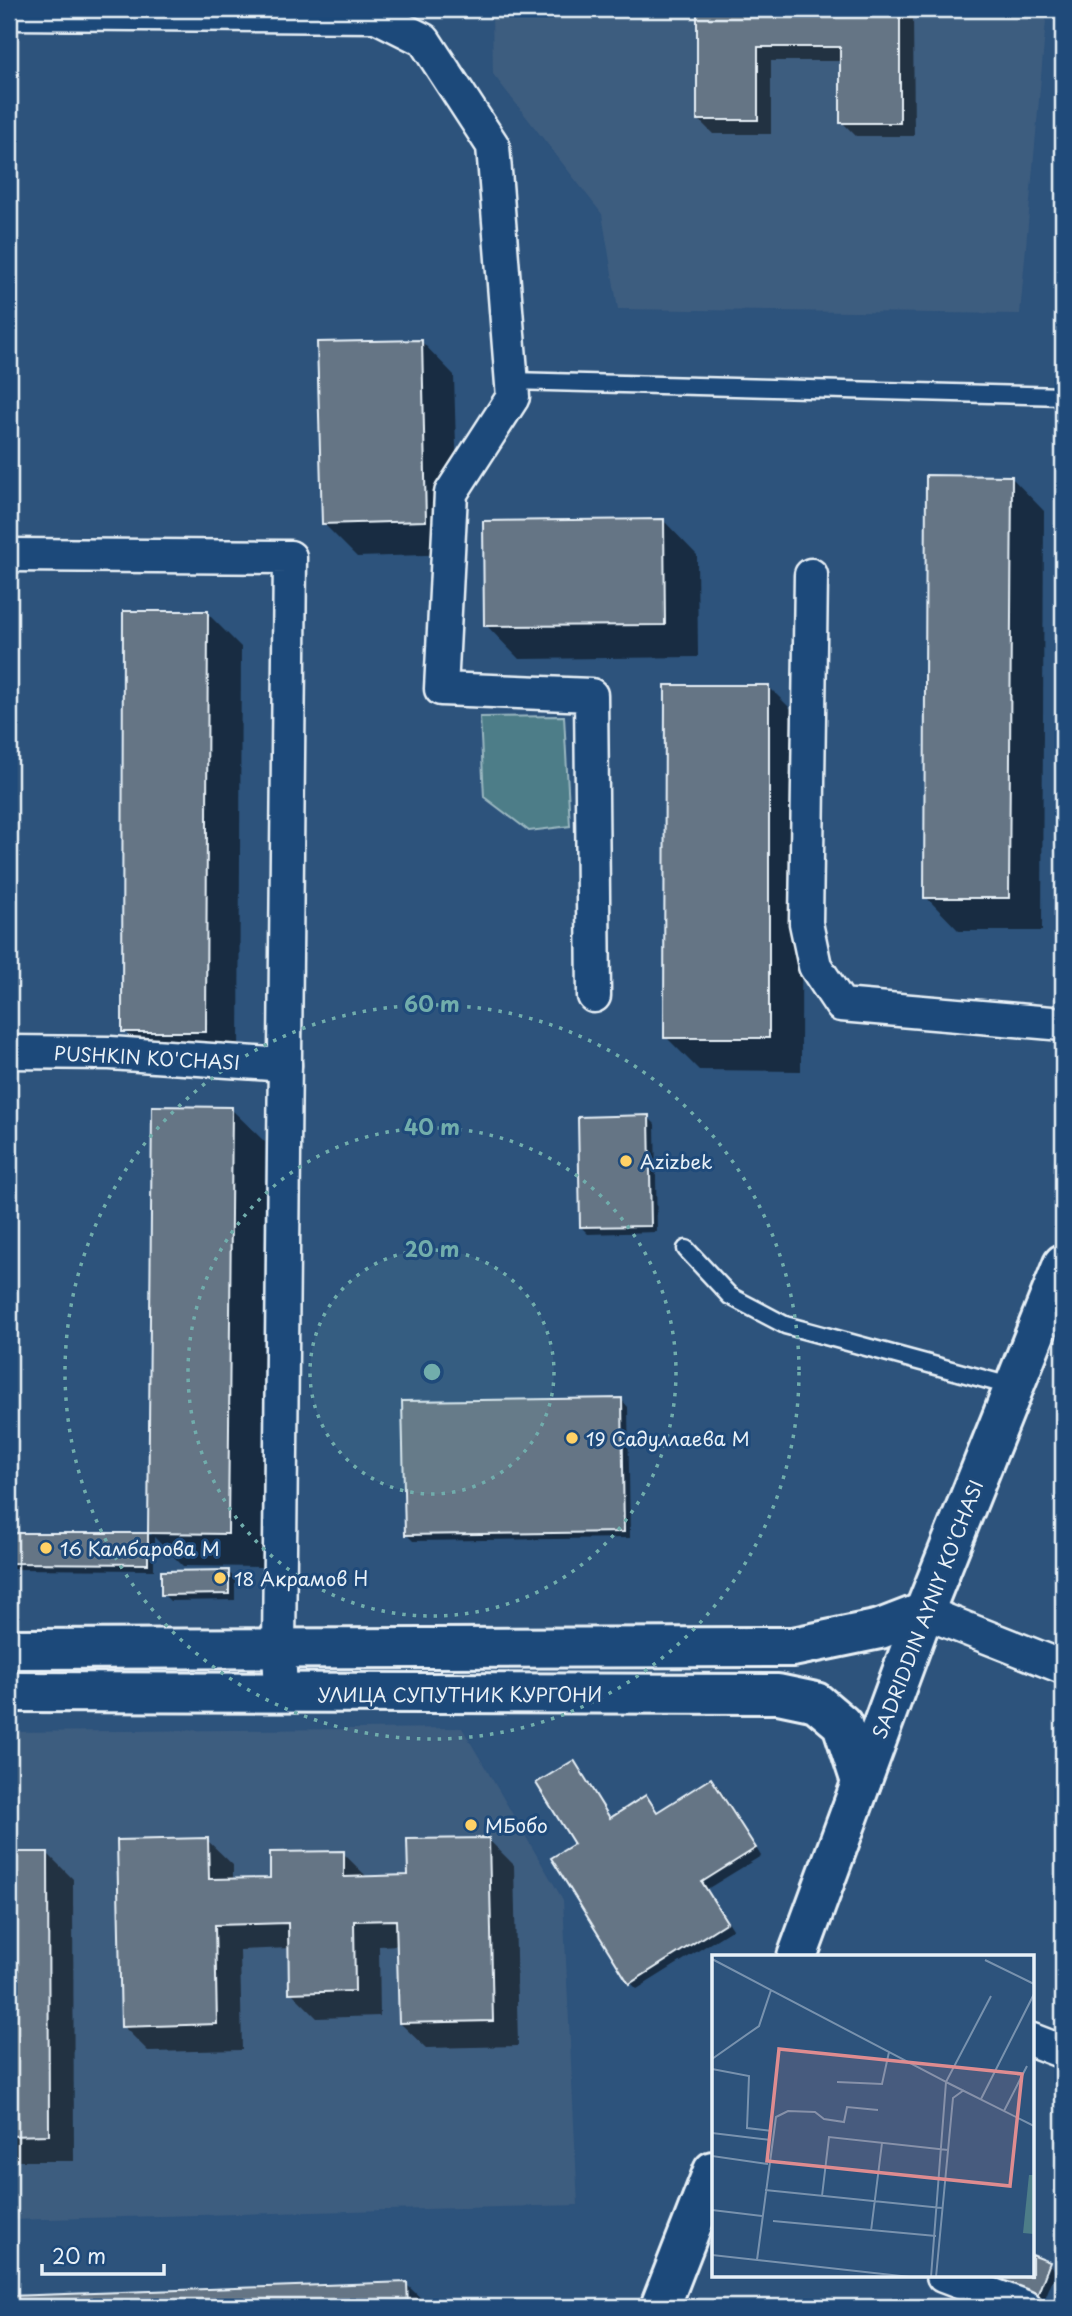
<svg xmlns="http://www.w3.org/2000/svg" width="1072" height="2316" viewBox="0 0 1072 2316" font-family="'Playpen Sans',sans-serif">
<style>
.built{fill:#3e5d7f}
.green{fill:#4d7d88;stroke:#9ab7c0;stroke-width:2}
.shadow{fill:#0007}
.building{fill:#657585;stroke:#e8f1f8;stroke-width:2}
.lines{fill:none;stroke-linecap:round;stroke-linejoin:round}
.lane-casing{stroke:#e8f1f8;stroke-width:21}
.street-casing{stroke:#e8f1f8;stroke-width:37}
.secondary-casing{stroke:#e8f1f8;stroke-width:44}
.lane{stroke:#1f4a7a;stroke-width:16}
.street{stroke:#1f4a7a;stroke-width:32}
.secondary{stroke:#1f4a7a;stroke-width:38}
.ring{fill:none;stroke:#71adac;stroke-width:3.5;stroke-dasharray:3.5 7}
.poi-dot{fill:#ffd166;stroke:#1f4a7a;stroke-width:2.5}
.labels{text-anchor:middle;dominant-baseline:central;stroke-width:6;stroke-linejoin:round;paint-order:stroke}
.street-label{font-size:19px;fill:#e8f1f8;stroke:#1f4a7a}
.poi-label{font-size:19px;fill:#e8f1f8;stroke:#1f4a7a;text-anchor:start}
.inset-road{fill:none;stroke:#7892ae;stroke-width:2}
.view{fill:#df8c90;fill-opacity:0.15;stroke:#df8c90;stroke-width:3.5}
.inset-edge{fill:none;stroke:#e8f1f8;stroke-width:3.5}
.centre{fill:#71adac;stroke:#1f4a7a;stroke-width:3.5}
.ring-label{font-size:21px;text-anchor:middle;font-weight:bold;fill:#71adac;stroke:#1f4a7a;stroke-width:6;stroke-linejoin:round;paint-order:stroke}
</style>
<rect width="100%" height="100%" fill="#2d537c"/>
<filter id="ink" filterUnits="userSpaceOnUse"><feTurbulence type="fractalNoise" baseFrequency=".0143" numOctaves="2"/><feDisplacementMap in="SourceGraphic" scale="14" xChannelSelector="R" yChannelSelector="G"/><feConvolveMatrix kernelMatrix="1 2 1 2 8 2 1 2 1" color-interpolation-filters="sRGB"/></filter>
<g filter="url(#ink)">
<!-- built -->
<g class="built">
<path d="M492 9H1047L1020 314 618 309 602 214 493 74Z"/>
<path d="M462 1728 563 1900 578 2205 9 2220V1732Z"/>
</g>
<!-- green -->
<path class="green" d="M564 716 570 826 529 831 484 797 480 717Z"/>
<!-- shadow -->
<g class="shadow">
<path d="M698 9H913L914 136H856L842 122V61H771V134H713L699 120Z"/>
<path d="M421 341 454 375 459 554 357 557 323 523Z"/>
<path d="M1011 477 1044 511 1042 931H959L926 897Z"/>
<path d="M664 521 697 555 698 657 519 659 486 625Z"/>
<path d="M207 613 241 647 239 1065H157L124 1031Z"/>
<path d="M768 686 802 720 801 1071 699 1070 666 1037Z"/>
<path d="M231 1109 265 1142 261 1567 183 1566 154 1537V1570L9 1569V1535H152L150 1533Z"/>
<path d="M648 1117 655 1124 657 1232 588 1234 581 1227Z"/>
<path d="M622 1400 628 1407 630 1538 413 1541 406 1534Z"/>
<path d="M228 1572 235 1578V1600L170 1601 163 1594Z"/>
<path d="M573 1762 580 1768 611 1819 646 1797 658 1813 711 1780 718 1786 761 1856 707 1889 733 1929 637 1989 631 1983 576 1845Z"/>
<path d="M488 1839 514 1865 518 2046 426 2048 400 2023 398 1945 379 1946 380 2016 317 2018 291 1992 290 1948 240 1950 242 2050 149 2052 123 2026 207 1840 233 1865V1880H272L343 1853 368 1878 409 1877Z"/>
<path d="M9 1853H47L73 1879 74 2161H9Z"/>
<path d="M1032 2257 1049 2264 1056 2271 1044 2301 1012 2288 1005 2282 1007 2276H1032Z"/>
<path d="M406 2284 430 2307H9V2298Z"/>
<path d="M877 2302 889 2307H875Z"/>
</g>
<!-- building -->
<g class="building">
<path d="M697 9H900V123H840V47H758V120H697Z"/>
<path d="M422 340 426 521 322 524 317 342Z"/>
<path d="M926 475 1012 476 1009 898H924Z"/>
<path d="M664 519 665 625 484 626 483 521Z"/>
<path d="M123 611H208L206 1032H122Z"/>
<path d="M665 685H769V1038H664Z"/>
<path d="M152 1106 232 1107 228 1534 148 1533Z"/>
<path d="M649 1115 651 1226 580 1227 578 1117Z"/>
<path d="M622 1398 624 1532 405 1535 402 1401Z"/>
<path d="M9 1533H148V1564L9 1563Z"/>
<path d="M229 1570V1594L161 1595V1571Z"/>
<path d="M574 1760 610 1818 646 1795 657 1812 711 1778 756 1848 702 1882 727 1922 629 1984 551 1858 574 1844 536 1783Z"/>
<path d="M208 1838 209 1879 270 1878V1852L344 1851V1877L408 1875 407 1839 489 1838 493 2021 399 2023 396 1920 354 1921 355 1991 289 1993 288 1923 215 1925 217 2024 121 2027 117 1840Z"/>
<path d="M9 1852H48L49 2135 9 2136Z"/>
<path d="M1032 2255 1050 2262 1037 2296 1003 2282 1006 2276H1032Z"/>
<path d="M407 2282 408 2307H9V2296Z"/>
</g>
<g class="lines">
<defs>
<g id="lane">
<path d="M511 381 1063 396"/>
<path d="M686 1249 730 1296 785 1325 1014 1387"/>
</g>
<g id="street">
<path d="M9 13 376 16 424 40 493 146 513 397 451 493 441 689 591 695 594 996"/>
<path d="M9 555 290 557 279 1649 281 1693"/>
<path d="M811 575 806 923 815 966 841 1005 1063 1024"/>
<path d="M9 1052 110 1053 285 1065"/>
<path d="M924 1612 1063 1667"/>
<path d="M1032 2040 1063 2052"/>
<path d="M943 2276 1025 2307"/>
</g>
<g id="secondary">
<path d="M9 1649 793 1647 880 1629 924 1612"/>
<path d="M9 1692 778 1694 816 1702 842 1724 861 1782"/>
<path d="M797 1957 924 1612 1063 1264"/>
<path d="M660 2307 713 2171"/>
</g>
</defs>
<!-- lane casing -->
<use href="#lane" class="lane-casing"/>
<!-- street casing -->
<use href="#street" class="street-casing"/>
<!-- secondary casing -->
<use href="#secondary" class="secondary-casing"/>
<!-- lane -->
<use href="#lane" class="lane"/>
<!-- street -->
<use href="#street" class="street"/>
<!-- secondary -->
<use href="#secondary" class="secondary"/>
</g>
</g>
<!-- distance rings -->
<circle cx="432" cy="1372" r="122" fill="#71adac" fill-opacity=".12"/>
<g class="ring">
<circle cx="432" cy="1372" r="122"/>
<circle cx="432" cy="1372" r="244"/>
<circle cx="432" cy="1372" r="367"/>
</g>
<!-- markers -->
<g class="poi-dot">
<circle cx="626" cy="1161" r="7"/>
<circle cx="572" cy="1438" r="7"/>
<circle cx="46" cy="1548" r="7"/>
<circle cx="220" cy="1578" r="7"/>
<circle cx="471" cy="1825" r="7"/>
</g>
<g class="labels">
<!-- street labels -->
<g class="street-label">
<text transform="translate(147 1057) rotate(3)">PUSHKIN KO'CHASI</text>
<text transform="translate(927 1609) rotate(-69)">SADRIDDIN AYNIY KO'CHASI</text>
<text x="460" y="1694">УЛИЦА СУПУТНИК КУРГОНИ</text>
</g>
<!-- poi labels -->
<g class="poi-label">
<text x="640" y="1161">Azizbek</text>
<text x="586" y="1438">19 Садуллаева М</text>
<text x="60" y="1548">16 Камбарова М</text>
<text x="234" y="1578">18 Акрамов Н</text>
<text x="485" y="1825">МБобо</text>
</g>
</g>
<!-- overview -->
<g transform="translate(712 1955)">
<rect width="322" height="322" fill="#2d537c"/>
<path d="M317 220H322V279L311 278Z" fill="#4d7d88"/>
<path class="inset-road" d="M0 4 234 127 279 41M273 5 322 29M0 104 47 71 59 35M0 114 37 121 35 173 60 176M125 127 170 129 177 97M234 127 322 171M269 144 322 39M292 156 315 111M0 178 59 185M0 201 56 209M53 235 230 253M110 241 117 182 236 195M0 255 50 261M61 266 224 281M159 276 170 188M0 300 198 322M45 305 64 162 76 156 103 157 112 164 132 167 135 152 166 155M219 322 234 127M224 322 241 143 252 135"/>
<path class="view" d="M67 94 310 119 298 231 55 206Z"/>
<rect width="322" height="322" class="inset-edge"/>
</g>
<circle cx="432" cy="1372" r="10" class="centre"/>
<g class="ring-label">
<text x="432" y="1012">60 m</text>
<text x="432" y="1135">40 m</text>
<text x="432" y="1257">20 m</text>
</g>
<!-- margin -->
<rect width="1072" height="2316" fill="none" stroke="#1f4a7a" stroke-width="35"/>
<rect x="18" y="18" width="1037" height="2281" fill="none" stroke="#e8f1f8" stroke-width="2.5" filter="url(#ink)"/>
<!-- scale -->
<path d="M42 2264v10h122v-10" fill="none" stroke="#e8f1f8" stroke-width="3.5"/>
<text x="52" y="2264" font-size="21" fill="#e8f1f8" stroke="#1f4a7a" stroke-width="5" paint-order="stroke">20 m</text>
</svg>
